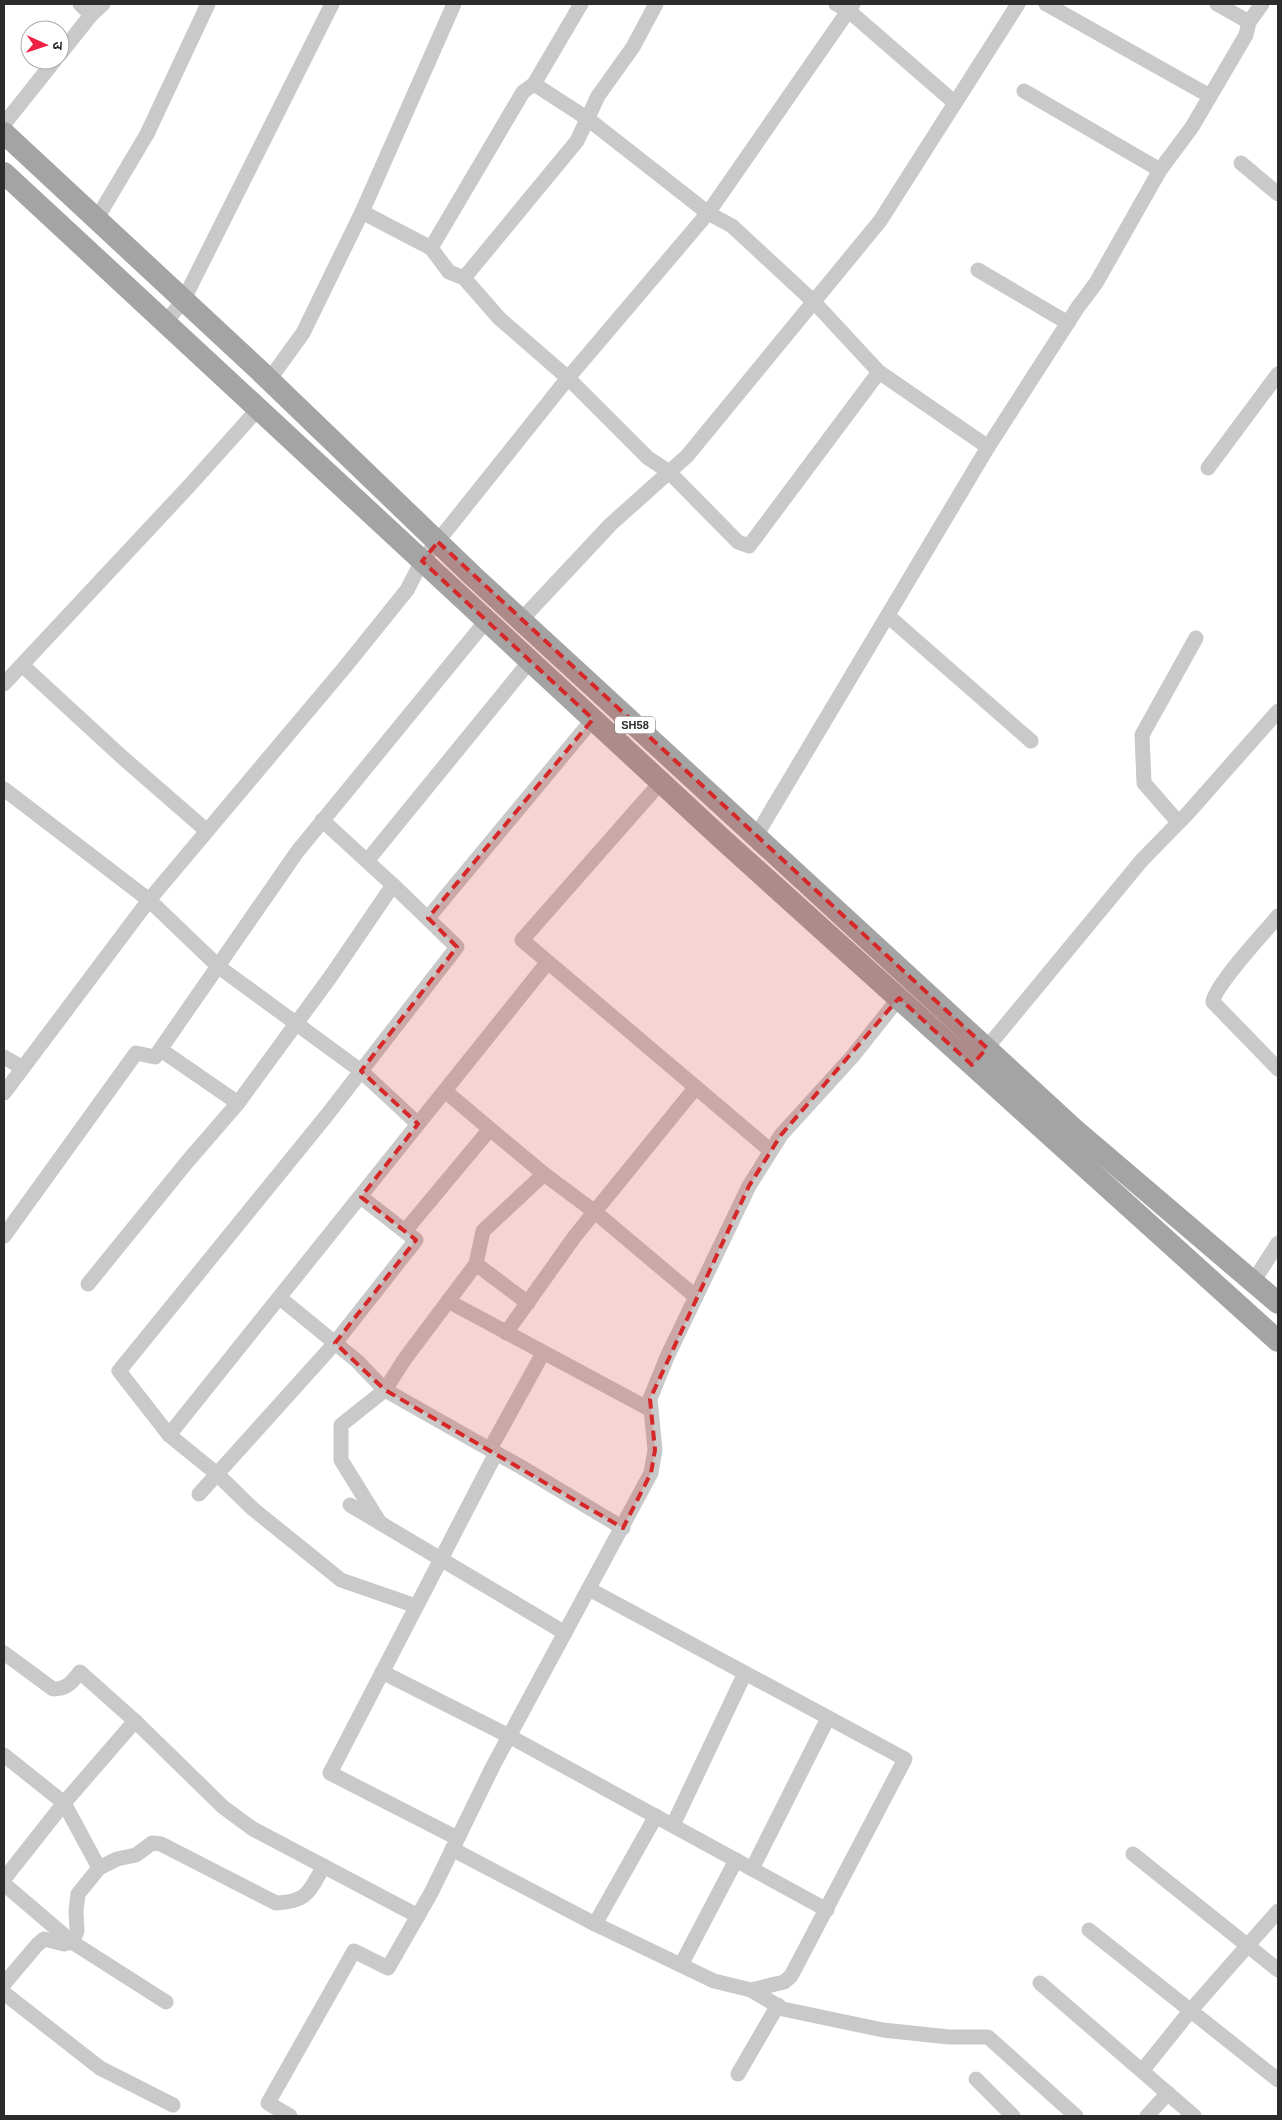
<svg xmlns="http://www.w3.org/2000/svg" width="1282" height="2120" viewBox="0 0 1282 2120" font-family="Helvetica,'Noto Sans Devanagari',sans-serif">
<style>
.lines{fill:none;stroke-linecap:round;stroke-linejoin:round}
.minor{stroke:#c9c9c9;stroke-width:15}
.primary{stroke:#a4a4a4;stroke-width:22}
.marked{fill:#d62828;fill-opacity:0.2;stroke:#d62828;stroke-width:4;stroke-dasharray:10 6;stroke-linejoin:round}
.labels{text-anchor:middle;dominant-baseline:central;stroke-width:5;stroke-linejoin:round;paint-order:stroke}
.shield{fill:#fff;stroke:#6b6b6b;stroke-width:1}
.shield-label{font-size:11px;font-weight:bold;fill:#2c2c2c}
</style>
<rect width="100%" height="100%" fill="#fff"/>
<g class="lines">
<!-- minor -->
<g class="minor">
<path d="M80 4 91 15"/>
<path d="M836 4 849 11 955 103"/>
<path d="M1046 4 1208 95"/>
<path d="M1217 4 1249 22"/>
<path d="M60 54 91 15 103 4"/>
<path d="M534 84 588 119 708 213 732 226 814 302 879 372 988 447"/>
<path d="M1024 91 1160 170"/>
<path d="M4 124 55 60"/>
<path d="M1241 163 1278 194"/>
<path d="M362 212 431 248 449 272 464 278 499 318 568 378 648 458 668 471 738 542 749 546 879 372"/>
<path d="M96 220 147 134 208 4"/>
<path d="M431 248 523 92 534 84 581 4"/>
<path d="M978 270 1068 323"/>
<path d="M464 278 577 141 598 96 633 47 656 4"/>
<path d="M165 323 183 301 332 4"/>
<path d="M269 380 303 333 362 212 454 4"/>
<path d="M1208 468 1278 374"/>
<path d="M888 616 1031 741"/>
<path d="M521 620 611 524 687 456 880 221 1018 4"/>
<path d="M22 665 122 757 207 831"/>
<path d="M4 684 190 485 258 409"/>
<path d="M661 782 522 940 771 1151"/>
<path d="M4 789 149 900 219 967 361 1071 418 1124"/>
<path d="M322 820 393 885 457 947 327 1115 119 1371 169 1435 217 1474 253 1509 341 1580 416 1606"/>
<path d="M1178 822 1144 783 1142 735 1196 638"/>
<path d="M756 836 988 447 1078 307 1096 283 1160 170 1192 127 1246 35 1249 22 1262 4"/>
<path d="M367 861 530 661"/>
<path d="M1278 916C1266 931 1214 986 1213 1002L1278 1069"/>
<path d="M428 918 593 719"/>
<path d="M161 1050 238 1103"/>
<path d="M980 1056 1142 860 1188 813 1278 711"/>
<path d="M4 1057 23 1068"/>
<path d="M4 1093 149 900 345 667 407 590 422 561 568 378 708 213 853 4"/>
<path d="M490 1129 544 1174 595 1212 696 1297"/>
<path d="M405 1231 490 1129 445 1091"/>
<path d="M4 1236 136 1053 155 1057 297 852 486 621"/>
<path d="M476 1264 483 1231 544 1174"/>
<path d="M1253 1282 1278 1243"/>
<path d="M88 1284 187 1162 238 1103 331 976 393 885"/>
<path d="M280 1298 357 1361 385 1390 521 1467 623 1528"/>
<path d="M448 1301 651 1410"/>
<path d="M506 1333 575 1236 696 1087"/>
<path d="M169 1435 547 963"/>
<path d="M490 1449 543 1353"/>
<path d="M199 1494 335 1343 416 1240 361 1197"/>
<path d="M350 1505 565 1633"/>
<path d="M380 1523 341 1460V1425L385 1390 404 1360 476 1264 528 1303"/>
<path d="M4 1653 53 1689C67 1689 71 1683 80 1672L135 1721 223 1807 253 1829 418 1916"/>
<path d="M382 1672 509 1736 827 1910"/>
<path d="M4 1755 64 1803 99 1868"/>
<path d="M673 1825 745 1673"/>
<path d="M457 1838 330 1773 496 1453"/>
<path d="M452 1849 595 1924 714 1981 751 1990 784 1982 791 1976 905 1759 589 1589"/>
<path d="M1133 1854 1278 1970"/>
<path d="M752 1869 828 1718"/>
<path d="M4 1879 64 1803 135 1721"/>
<path d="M4 1884 72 1942 166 2002"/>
<path d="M595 1924 656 1816"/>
<path d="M1089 1930 1278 2080"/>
<path d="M681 1965 736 1860"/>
<path d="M1040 1983 1194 2116"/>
<path d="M4 1984 37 1945 44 1939 64 1944 72 1942 77 1931 76 1911 78 1894 99 1868 117 1859 136 1855 152 1843 161 1844 276 1903C308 1902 309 1891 324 1866"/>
<path d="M751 1990 783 2009 883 2030 949 2037H988L1076 2116"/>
<path d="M4 1993 100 2068 173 2105"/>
<path d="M1142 2071 1191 2010 1278 1911"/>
<path d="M738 2074 778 2005"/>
<path d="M976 2079 1013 2116"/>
<path d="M290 2116 268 2103 354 1951 388 1968 431 1893 493 1766 651 1473 655 1450 650 1399 667 1357 749 1186 781 1135 852 1057 899 998"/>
<path d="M1147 2116 1168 2093"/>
</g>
<!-- primary -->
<g class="primary">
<path d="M4 133 260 371 473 576 1074 1129 1278 1303"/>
<path d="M4 173 720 837 1278 1341"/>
</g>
</g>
<!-- marked area -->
<path class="marked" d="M438 542 987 1048 972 1065 899 998 781 1135 749 1186 650 1399 655 1450 651 1473 623 1528 385 1390 335 1343 416 1240 361 1197 418 1124 361 1071 457 947 428 918 593 719 422 561Z"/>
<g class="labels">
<!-- shield labels -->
<rect class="shield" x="615" y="716.5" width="40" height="17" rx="4"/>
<g class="shield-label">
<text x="635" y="725">SH58</text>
</g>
</g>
<!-- border -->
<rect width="1282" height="2120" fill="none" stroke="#2c2c2c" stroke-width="10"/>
<!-- north arrow -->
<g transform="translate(45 45) rotate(93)"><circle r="24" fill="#ffffff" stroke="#ababab"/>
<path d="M0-4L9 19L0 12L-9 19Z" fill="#ef2245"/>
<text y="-8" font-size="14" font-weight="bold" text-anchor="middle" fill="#2c2c2c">उ</text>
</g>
</svg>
